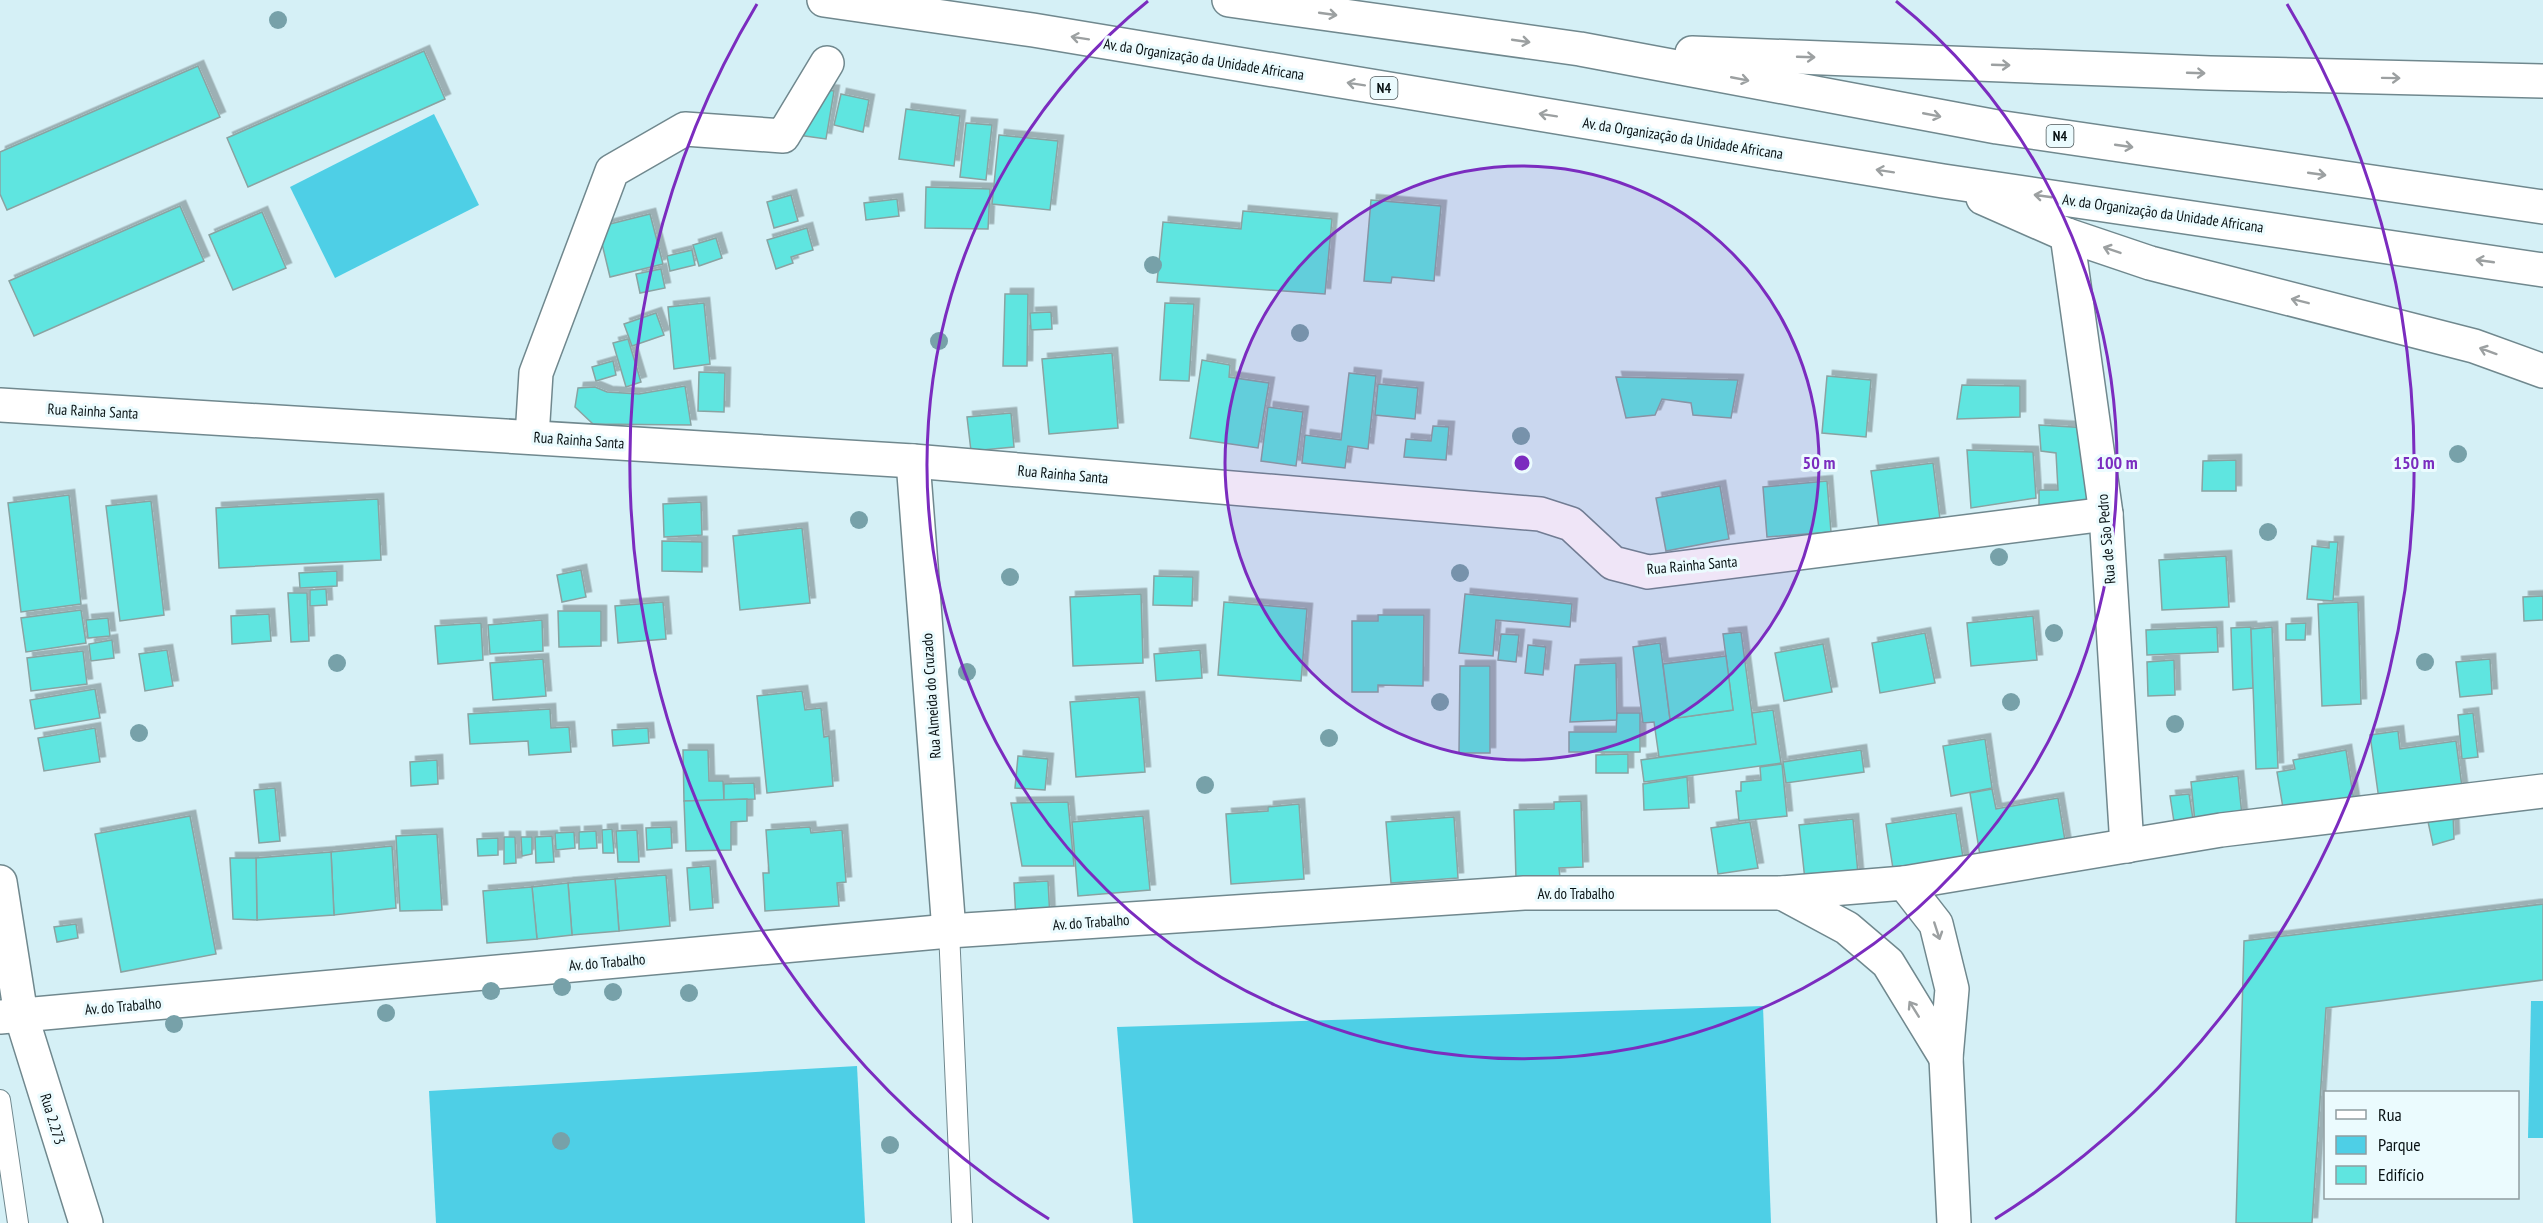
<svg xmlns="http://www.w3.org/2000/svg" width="2543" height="1223" viewBox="0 0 2543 1223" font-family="'PT Sans Narrow',sans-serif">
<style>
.green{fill:#4ecfe6}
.building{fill:#5fe5e0;stroke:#89a3a2;stroke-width:1.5;filter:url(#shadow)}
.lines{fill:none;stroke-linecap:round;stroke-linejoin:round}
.service-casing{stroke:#70888e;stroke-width:22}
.minor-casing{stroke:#70888e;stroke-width:36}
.secondary-casing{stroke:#70888e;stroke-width:36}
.trunk-casing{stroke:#70888e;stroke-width:36}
.service{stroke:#fff;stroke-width:20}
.minor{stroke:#fff;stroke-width:33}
.secondary{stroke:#fff;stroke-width:33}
.trunk{stroke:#fff;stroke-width:33}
.tree{fill:#77a1a9}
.oneway{stroke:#9ca0a1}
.ring{fill:none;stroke:#7b2cbf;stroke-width:3}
.labels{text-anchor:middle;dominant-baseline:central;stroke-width:6;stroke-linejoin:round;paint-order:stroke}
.shield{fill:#ebfbfe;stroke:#4c575a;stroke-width:1.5}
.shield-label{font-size:14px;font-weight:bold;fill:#081113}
.street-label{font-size:15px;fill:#081113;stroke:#ebfbfe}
.centre{fill:#7b2cbf;stroke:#ebfbfe;stroke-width:3}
.ring-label{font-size:18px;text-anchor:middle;font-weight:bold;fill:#7b2cbf;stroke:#ebfbfe;stroke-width:6;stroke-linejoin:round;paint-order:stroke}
</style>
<defs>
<filter id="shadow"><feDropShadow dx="5.5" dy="-5.5" stdDeviation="0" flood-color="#0004"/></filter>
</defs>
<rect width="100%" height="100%" fill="#d5f0f6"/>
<!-- green -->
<g class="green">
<path d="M434 114 479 205 335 278 290 187Z"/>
<path d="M2531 1001H2543V1138H2528Z"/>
<path d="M1763 1006 1771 1223H1133L1117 1027Z"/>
<path d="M857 1066 865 1223H436L429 1091Z"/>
</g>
<!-- building -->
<g class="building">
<path d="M424 51 445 99 248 187 227 138Z"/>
<path d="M198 66 220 117 7 210 0 194V152Z"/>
<path d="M805 87 834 91 826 139 798 135Z"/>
<path d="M841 94 869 100 863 132 834 125Z"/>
<path d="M906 109 960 116 954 166 899 159Z"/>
<path d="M966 123 992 125 986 180 960 177Z"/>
<path d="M999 135 1058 141 1050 210 992 204Z"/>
<path d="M926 187 990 189 988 229 925 228Z"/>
<path d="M791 195 798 221 774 228 767 202Z"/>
<path d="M897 199 899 216 866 220 864 203Z"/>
<path d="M1371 200 1441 206 1434 281 1392 277 1391 283 1364 281Z"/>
<path d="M180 206 204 261 34 336 9 281Z"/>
<path d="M1243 211 1332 219 1325 294 1157 282 1163 222 1241 229Z"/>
<path d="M262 212 286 268 233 290 209 235Z"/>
<path d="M650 214 663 264 610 277 598 227Z"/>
<path d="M807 228 813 250 791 257 793 263 776 269 767 240Z"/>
<path d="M716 238 722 258 699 266 693 245Z"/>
<path d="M692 250 695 265 670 271 667 256Z"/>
<path d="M661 269 665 288 640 293 636 274Z"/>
<path d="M1005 294H1028L1027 366H1003Z"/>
<path d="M704 303 710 364 674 369 668 307Z"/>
<path d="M1165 303 1194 304 1189 381 1160 380Z"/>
<path d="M1051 312 1052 329 1031 330 1030 313Z"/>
<path d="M656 313 664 335 632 346 624 324Z"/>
<path d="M628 339 641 382 626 387 613 343Z"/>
<path d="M1112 353 1118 428 1049 434 1042 359Z"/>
<path d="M1202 360 1230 365 1229 377 1269 383 1258 448 1190 438Z"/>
<path d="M613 361 616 375 596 381 592 367Z"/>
<path d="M699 372 725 373 724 412 698 411Z"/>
<path d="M1349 373 1376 376 1368 449 1348 446 1345 468 1302 463 1305 435 1341 440Z"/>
<path d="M1827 376 1871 380 1866 437 1822 433Z"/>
<path d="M1616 377 1738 380 1731 418 1693 415 1691 403 1662 399 1655 415 1626 418Z"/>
<path d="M1378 384 1418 388 1415 419 1375 415Z"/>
<path d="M1962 385 2020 386V417L1957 419Z"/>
<path d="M685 386 691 425 593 424 575 407 578 388 595 387 607 392 639 394Z"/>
<path d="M1268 407 1303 412 1296 466 1261 461Z"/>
<path d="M1011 413 1014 447 971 451 967 417Z"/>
<path d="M2039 425 2089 428 2091 506 2039 509V490H2058L2056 453 2041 451Z"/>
<path d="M1433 426 1449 427 1446 460 1404 457 1406 439 1431 441Z"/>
<path d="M1967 450 2033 452 2036 498 1971 508Z"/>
<path d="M2236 460V491H2202L2203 461Z"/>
<path d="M1933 463 1940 519 1879 528 1871 471Z"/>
<path d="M1827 481 1831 532 1767 537 1763 487Z"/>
<path d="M1720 486 1729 539 1666 551 1656 498Z"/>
<path d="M69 495 81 604 21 612 8 503Z"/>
<path d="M378 499 381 560 219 568 216 508Z"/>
<path d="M151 501 164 615 120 621 106 506Z"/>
<path d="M701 502 702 535 664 537 663 504Z"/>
<path d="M802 528 810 603 740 610 733 536Z"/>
<path d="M662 541 702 542V572L662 571Z"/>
<path d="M2329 542H2338L2333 601 2307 599 2312 546 2329 548Z"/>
<path d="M2226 556 2229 607 2162 610 2159 560Z"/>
<path d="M581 570 586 597 562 602 557 575Z"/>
<path d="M337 571V586L300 588 299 573Z"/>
<path d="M1154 576 1193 577 1192 606 1153 605Z"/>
<path d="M326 589 327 605 310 606V590Z"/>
<path d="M288 593H307L309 641 291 642Z"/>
<path d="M1141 594 1143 663 1073 666 1070 597Z"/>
<path d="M1465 594 1572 604 1570 627 1496 620 1493 656 1459 653Z"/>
<path d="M2543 596V620L2524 621 2523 597Z"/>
<path d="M663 602 666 639 618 643 615 606Z"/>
<path d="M1224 602 1307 609 1301 681 1218 675Z"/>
<path d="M2358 602 2361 704 2322 706 2318 604Z"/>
<path d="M81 610 86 643 26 652 21 618Z"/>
<path d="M558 611H601V646L559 647Z"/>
<path d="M269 614 271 641 232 644 231 616Z"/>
<path d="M1378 615H1424L1423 686 1378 685V692H1352V621H1378Z"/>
<path d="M2033 616 2037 660 1971 666 1967 623Z"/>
<path d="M108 618 110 636 88 638 86 620Z"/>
<path d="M542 620 543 651 490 654 488 625Z"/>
<path d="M481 623 483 660 438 664 435 626Z"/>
<path d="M2306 623 2305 640H2286V624Z"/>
<path d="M2217 627 2218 652 2147 655 2146 630Z"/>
<path d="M2251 627 2253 688 2233 690 2231 628Z"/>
<path d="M2272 627 2278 768 2256 769 2251 629Z"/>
<path d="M1741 632 1756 744 1659 757 1654 722 1643 723 1633 647 1660 643 1670 719 1733 710 1723 634Z"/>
<path d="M1925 633 1935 683 1880 693 1872 643Z"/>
<path d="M1501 634 1519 635 1516 662 1498 660Z"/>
<path d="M112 640 114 658 91 661 89 644Z"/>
<path d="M1823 644 1832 692 1784 701 1775 653Z"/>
<path d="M1528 645 1546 647 1543 675 1525 673Z"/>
<path d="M167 650 173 686 145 691 139 654Z"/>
<path d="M1200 650 1202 678 1156 681 1154 654Z"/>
<path d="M83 651 87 684 31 691 27 658Z"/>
<path d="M1726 656 1733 710 1670 719 1663 664Z"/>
<path d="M543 659 546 696 493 700 490 663Z"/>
<path d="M2490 659 2492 694 2460 697 2456 662Z"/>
<path d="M2174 660 2175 695 2148 696 2147 662Z"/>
<path d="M1616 663 1617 720 1570 722 1575 665Z"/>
<path d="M1460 666H1490V753H1459Z"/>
<path d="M95 689 100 718 35 729 30 700Z"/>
<path d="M802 691 805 710 821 708 824 737 829 736 833 786 767 793 757 696Z"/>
<path d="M1139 697 1145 772 1076 777 1070 702Z"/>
<path d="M550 709 551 728 569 727 571 752 529 755 528 741 470 744 468 714Z"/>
<path d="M1773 710 1781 763 1644 782 1641 760 1756 744 1752 713Z"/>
<path d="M1617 713H1640V752H1569V732H1616Z"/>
<path d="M2473 713 2478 757 2462 759 2458 715Z"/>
<path d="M95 728 100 762 44 771 38 738Z"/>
<path d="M648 728 649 743 613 746 612 730Z"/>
<path d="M2398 731 2400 749 2456 741 2463 795 2380 807 2370 735Z"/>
<path d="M1985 739 1992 788 1951 796 1943 746Z"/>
<path d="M683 750H708L709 781H723L724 800 684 801Z"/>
<path d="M1861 750 1864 772 1786 783 1783 762Z"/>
<path d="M2346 750 2355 808 2285 820 2277 772 2295 769 2293 760Z"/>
<path d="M1628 754V773H1596V755Z"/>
<path d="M1018 756 1048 759 1045 790 1015 788Z"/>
<path d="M437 760 438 784 411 786 410 762Z"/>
<path d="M1782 764 1787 816 1739 821 1736 791H1741V782L1761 780 1760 767Z"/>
<path d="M2238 776 2243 826 2196 832 2191 782Z"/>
<path d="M1687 777 1689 808 1644 810 1643 784Z"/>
<path d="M754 783 755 799 724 800V784Z"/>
<path d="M275 788 280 841 259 843 254 790Z"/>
<path d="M1992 789 1996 809 2058 798 2067 853 1982 868 1970 793Z"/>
<path d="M2189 794 2195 832 2176 835 2170 796Z"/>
<path d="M747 799V821L731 822V850L686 851 684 801Z"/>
<path d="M1581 801 1583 867 1559 868 1560 877 1516 879 1514 810 1554 809V802Z"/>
<path d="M1068 802 1074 866H1022L1011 803Z"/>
<path d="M1299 804 1304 879 1231 884 1226 814 1268 811V807Z"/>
<path d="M1956 813 1964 864 1894 875 1886 824Z"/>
<path d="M2453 814 2454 839 2433 845 2427 817Z"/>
<path d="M190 816 216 954 121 972 95 834Z"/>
<path d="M1143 816 1150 890 1078 896 1072 822Z"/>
<path d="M1454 817 1458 878 1391 883 1386 822Z"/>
<path d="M1853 819 1858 874 1805 880 1799 825Z"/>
<path d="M1750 822 1758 868 1718 874 1711 828Z"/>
<path d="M671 827 672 848 647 850 646 828Z"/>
<path d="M810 827 811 833 842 830 846 882 837 883 839 906 765 911 763 873H769L766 830Z"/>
<path d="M612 829 614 853H603L602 830Z"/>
<path d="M637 830 639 862H618L616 831Z"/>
<path d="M596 831 597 848 579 849V832Z"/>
<path d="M574 832 575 848 556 850 555 833Z"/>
<path d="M437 834 442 910 400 911 396 836Z"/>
<path d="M552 836 554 862 536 863 535 837Z"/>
<path d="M504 837H515L516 863 504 864Z"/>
<path d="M521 837H532V854L522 856Z"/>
<path d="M498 838V855L478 856 477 839Z"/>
<path d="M392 846 396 908 334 915 331 852Z"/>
<path d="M331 852 334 915 257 920 256 858Z"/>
<path d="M230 858H256L257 920 233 919Z"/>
<path d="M710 866 713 908 690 910 687 868Z"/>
<path d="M666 875 670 926 619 931 615 879Z"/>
<path d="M615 879 619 931 572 935 568 883Z"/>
<path d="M1048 881 1050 919 1016 921 1014 883Z"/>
<path d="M568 883 572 935 537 939 532 887Z"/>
<path d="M532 887 537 939 487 943 483 891Z"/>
<path d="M2543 904V980L2326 1008 2312 1223H2236L2244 941Z"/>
<path d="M76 924 78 938 57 942 54 927Z"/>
</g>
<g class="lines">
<defs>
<g id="service">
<path d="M949 931 962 1223"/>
<path d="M0 1100 18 1223"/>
</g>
<g id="minor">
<path d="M2067 235 2106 514 2127 846"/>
<path d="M0 405 913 461 1540 514 1571 524 1613 563 1648 572 2106 514"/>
<path d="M532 437 536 373 612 171 685 129 783 136 827 63"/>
<path d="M913 461 949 931"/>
<path d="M0 882 21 1015 86 1223"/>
<path d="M1904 883 2221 830 2543 791"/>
</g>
<g id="secondary">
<path d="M1782 893 1847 928 1888 963 1946 1058"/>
<path d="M0 1017 949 931 1524 893H1782L1904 883 1936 924 1952 989 1946 1058 1954 1223"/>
</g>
<g id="trunk">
<path d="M824 0 1033 30 1943 181 2543 270"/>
<path d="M1229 0 1580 49 1997 127 2543 207"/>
<path d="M1692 53 2210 73 2543 81"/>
<path d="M1983 198 2067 235 2150 263 2474 346 2543 371"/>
</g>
</defs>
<!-- service casing -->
<use href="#service" class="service-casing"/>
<!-- minor casing -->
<use href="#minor" class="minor-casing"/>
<!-- secondary casing -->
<use href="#secondary" class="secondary-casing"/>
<!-- trunk casing -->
<use href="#trunk" class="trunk-casing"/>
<!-- service -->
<use href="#service" class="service"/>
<!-- minor -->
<use href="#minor" class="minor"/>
<!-- secondary -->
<use href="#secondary" class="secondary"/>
<!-- trunk -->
<use href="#trunk" class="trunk"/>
</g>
<!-- trees -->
<g class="tree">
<circle cx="278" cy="20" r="9"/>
<circle cx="1153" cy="265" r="9"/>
<circle cx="1300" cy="333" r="9"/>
<circle cx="939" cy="341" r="9"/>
<circle cx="1521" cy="436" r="9"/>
<circle cx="2458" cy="454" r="9"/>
<circle cx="859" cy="520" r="9"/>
<circle cx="2268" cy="532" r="9"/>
<circle cx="1999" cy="557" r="9"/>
<circle cx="1460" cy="573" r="9"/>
<circle cx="1010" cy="577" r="9"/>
<circle cx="2054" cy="633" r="9"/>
<circle cx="2425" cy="662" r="9"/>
<circle cx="337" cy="663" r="9"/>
<circle cx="967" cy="672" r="9"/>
<circle cx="1440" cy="702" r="9"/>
<circle cx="2011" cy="702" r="9"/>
<circle cx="2175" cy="724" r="9"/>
<circle cx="139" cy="733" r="9"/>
<circle cx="1329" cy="738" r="9"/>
<circle cx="1205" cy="785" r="9"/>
<circle cx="562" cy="987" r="9"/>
<circle cx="491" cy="991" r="9"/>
<circle cx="613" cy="992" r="9"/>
<circle cx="689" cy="993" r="9"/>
<circle cx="386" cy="1013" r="9"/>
<circle cx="174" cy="1024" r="9"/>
<circle cx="561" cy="1141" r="9"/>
<circle cx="890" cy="1145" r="9"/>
</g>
<!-- one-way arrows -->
<defs><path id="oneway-shaft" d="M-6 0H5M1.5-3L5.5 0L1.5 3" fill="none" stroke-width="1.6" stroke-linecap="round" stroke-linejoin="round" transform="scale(1.5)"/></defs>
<g class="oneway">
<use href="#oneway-shaft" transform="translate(1328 14) rotate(8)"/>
<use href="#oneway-shaft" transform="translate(1080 38) rotate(-171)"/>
<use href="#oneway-shaft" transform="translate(1521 41) rotate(8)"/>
<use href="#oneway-shaft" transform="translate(1806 57) rotate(2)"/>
<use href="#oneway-shaft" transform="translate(2001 65) rotate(2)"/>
<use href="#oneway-shaft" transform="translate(2196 73) rotate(2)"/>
<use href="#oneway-shaft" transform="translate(2391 78) rotate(1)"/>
<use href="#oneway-shaft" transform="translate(1740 79) rotate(11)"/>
<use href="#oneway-shaft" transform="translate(1356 84) rotate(-171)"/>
<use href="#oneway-shaft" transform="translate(1548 115) rotate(-171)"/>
<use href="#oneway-shaft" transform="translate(1932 115) rotate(11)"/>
<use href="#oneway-shaft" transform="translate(2124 146) rotate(8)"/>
<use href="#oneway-shaft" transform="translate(1885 171) rotate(-171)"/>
<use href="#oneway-shaft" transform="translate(2317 174) rotate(8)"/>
<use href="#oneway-shaft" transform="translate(2043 196) rotate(-172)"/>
<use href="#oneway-shaft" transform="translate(2112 250) rotate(-161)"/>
<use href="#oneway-shaft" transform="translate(2485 261) rotate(-172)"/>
<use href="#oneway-shaft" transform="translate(2300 301) rotate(-166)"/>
<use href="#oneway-shaft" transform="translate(2488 351) rotate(-160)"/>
<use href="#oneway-shaft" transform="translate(1937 931) rotate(72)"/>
<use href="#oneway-shaft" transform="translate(1914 1009) rotate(-122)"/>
</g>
<!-- distance rings -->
<circle cx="1522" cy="463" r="297" fill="#7b2cbf" fill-opacity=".12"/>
<g class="ring">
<circle cx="1522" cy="463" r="297"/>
<path d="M1896 1A595 595 0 1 1 1148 1"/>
<path d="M1049 1219A892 892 0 0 1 757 4M2287 4A892 892 0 0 1 1995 1219"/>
</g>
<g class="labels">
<!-- shield labels -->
<g class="shield">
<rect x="1370.5" y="77" width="27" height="22" rx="4.5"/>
<rect x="2046.5" y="125" width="27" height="22" rx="4.5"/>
</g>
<g class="shield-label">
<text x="1384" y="88">N4</text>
<text x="2060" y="136">N4</text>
</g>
<!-- street labels -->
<g class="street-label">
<text transform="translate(1204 59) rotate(9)">Av. da Organização da Unidade Africana</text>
<text transform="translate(1683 138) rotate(9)">Av. da Organização da Unidade Africana</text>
<text transform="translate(2163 213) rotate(8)">Av. da Organização da Unidade Africana</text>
<text transform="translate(93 411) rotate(3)">Rua Rainha Santa</text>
<text transform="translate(579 440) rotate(4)">Rua Rainha Santa</text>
<text transform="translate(1063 474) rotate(5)">Rua Rainha Santa</text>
<text transform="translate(2106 539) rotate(-95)">Rua de São Pedro</text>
<text transform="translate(1692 565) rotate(-5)">Rua Rainha Santa</text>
<text transform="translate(931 696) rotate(-94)">Rua Almeida do Cruzado</text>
<text x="1576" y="893">Av. do Trabalho</text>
<text transform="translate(1091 922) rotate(-4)">Av. do Trabalho</text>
<text transform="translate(607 962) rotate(-5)">Av. do Trabalho</text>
<text transform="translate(123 1006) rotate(-5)">Av. do Trabalho</text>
<text transform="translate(53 1119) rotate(73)">Rua 2.273</text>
</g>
</g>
<circle cx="1522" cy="463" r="9" class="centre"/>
<g class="ring-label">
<text x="1819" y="469">50 m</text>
<text x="2117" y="469">100 m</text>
<text x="2414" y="469">150 m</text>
</g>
<!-- legend -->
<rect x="2324" y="1091" width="195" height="108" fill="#ebfbfe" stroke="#909da0" stroke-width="1.5"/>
<rect x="2336" y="1110" width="30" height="9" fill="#ffffff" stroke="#909da0" stroke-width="1.5"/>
<text x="2378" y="1121" font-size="18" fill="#081113">Rua</text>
<rect x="2336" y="1136" width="30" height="18" fill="#4ecfe6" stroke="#909da0" stroke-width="1.5"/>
<text x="2378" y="1151" font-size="18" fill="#081113">Parque</text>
<rect x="2336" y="1166" width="30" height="18" fill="#5fe5e0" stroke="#909da0" stroke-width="1.5"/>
<text x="2378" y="1181" font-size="18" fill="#081113">Edifício</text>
</svg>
